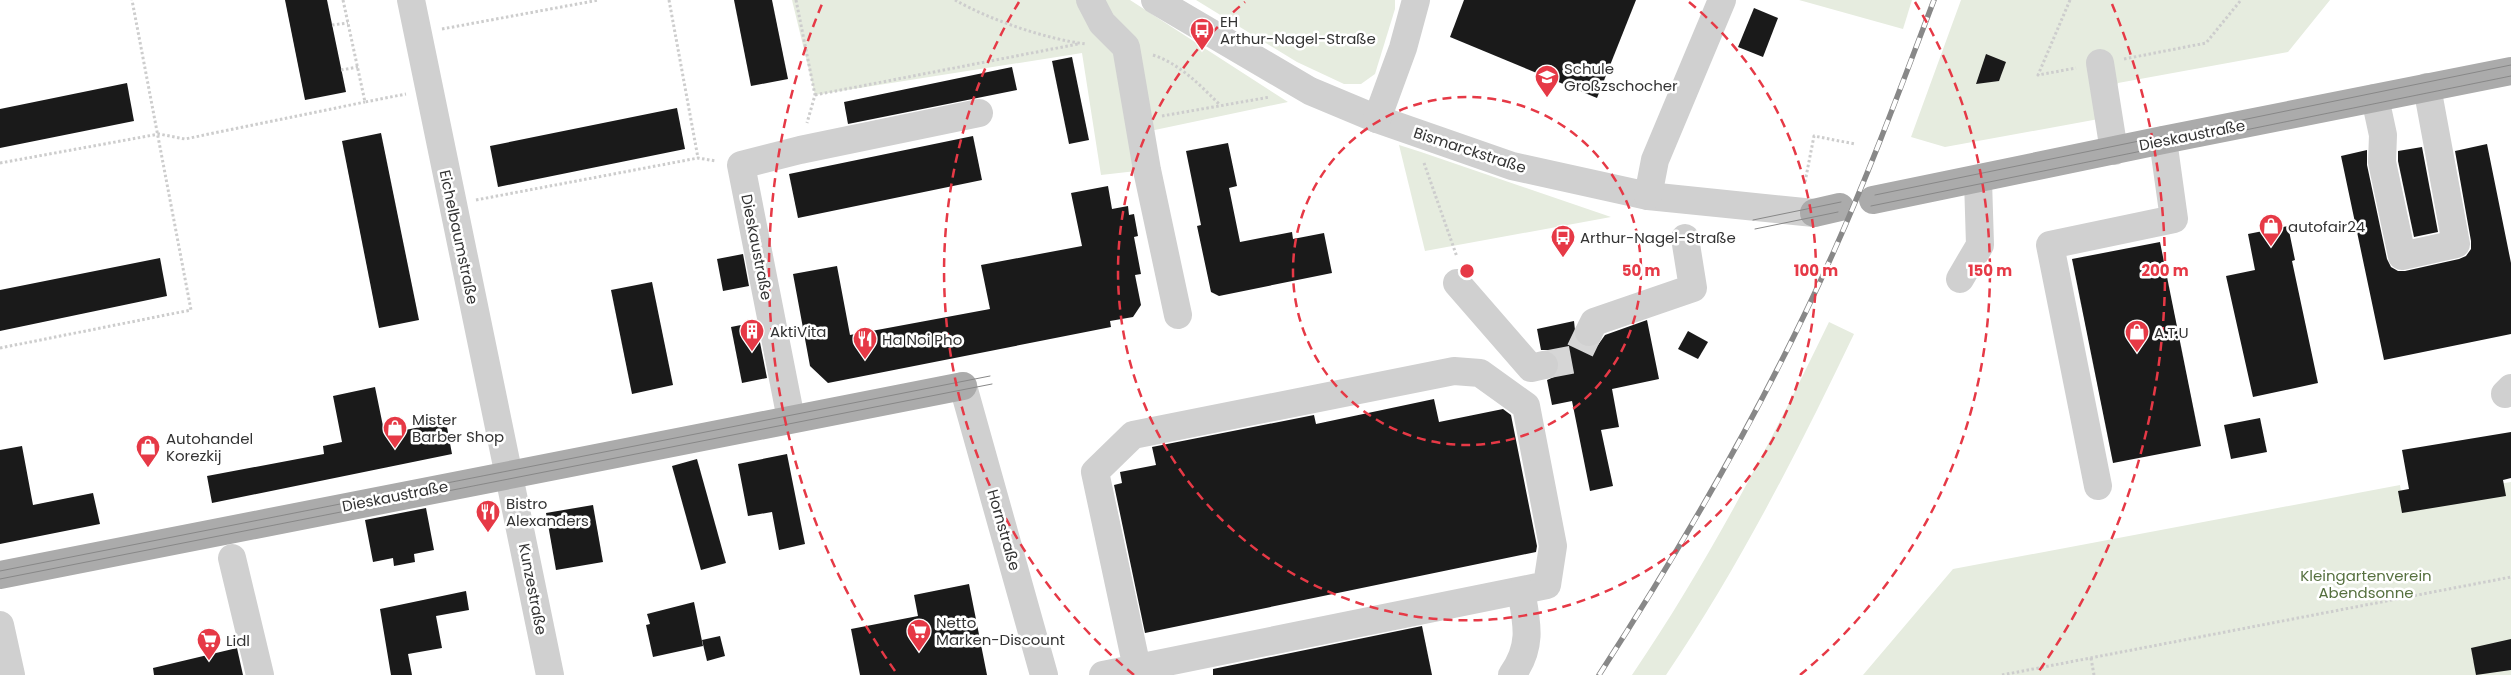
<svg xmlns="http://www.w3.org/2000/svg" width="2511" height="675" viewBox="0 0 2511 675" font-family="Poppins,sans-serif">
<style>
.green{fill:#e6ecdf}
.building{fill:#1a1a1a}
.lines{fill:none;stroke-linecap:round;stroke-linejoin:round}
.minor-tunnel{stroke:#d6d6d6;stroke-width:28;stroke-dasharray:28 14;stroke-linecap:butt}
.path{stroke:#cdcdcd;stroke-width:3;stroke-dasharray:2.5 2.5;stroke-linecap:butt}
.minor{stroke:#d0d0d0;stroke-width:28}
.major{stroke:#ababab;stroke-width:28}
.tram{stroke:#888;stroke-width:1}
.rail-casing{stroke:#888;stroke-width:5.5}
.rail{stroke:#fff;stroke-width:4;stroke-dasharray:11;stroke-linecap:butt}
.ring{fill:none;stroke:#e63946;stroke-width:2.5;stroke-dasharray:9 6}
.labels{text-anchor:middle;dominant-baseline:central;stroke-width:5;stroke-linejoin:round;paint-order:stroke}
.poi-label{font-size:15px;fill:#333;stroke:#fff;text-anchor:start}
.street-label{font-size:15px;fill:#333;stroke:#fff}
.park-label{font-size:15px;fill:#56703f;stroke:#fff}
.centre{fill:#e63946;stroke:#fff;stroke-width:2.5}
.ring-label{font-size:15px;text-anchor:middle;font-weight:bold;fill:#e63946;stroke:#fff;stroke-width:5;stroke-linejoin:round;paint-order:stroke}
</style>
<rect width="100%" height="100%" fill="#fff"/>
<!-- green -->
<g class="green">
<path d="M792 0H1130L1288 102 1150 131 1154 169 1101 175 1082 53 815 95Z"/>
<path d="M1196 0H1395V9L1375 74 1361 84H1344L1297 62Z"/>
<path d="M1799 0H1912L1903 29Z"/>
<path d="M1961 0H2330L2288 52 2118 83 2112 95 2115 116 1945 147 1911 137Z"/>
<path d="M1399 145 1421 152 1611 217 1425 251Z"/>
<path d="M1829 322 1854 334C1798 451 1739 567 1666 675H1632C1708 563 1770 444 1829 322Z"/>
<path d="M2511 482V675H1863L1953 569 2400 485 2402 499Z"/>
</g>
<!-- building -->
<g class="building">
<path d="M285 0H327L346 92 305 100Z"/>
<path d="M734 0H772L788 79 751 86Z"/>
<path d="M1464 0H1636L1597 98 1450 37Z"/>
<path d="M1754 8 1778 18 1763 57 1738 47Z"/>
<path d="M1986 54 2006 62 1999 81 1976 84Z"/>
<path d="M1072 57 1089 140 1069 144 1052 61Z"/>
<path d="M1012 67 1017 90 848 124 844 102Z"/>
<path d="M127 83 134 121 0 148V109Z"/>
<path d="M677 108 685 149 498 187 490 146Z"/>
<path d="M381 133 419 320 379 328 342 141Z"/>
<path d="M973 136 982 180 798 218 789 174Z"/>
<path d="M1228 143 1237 186 1229 188 1240 242 1292 232 1293 239 1324 233 1332 273 1219 296 1211 292 1197 226 1201 225 1186 151Z"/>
<path d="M2487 144 2511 263V334L2384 360 2341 156 2367 150V165L2387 259 2391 267 2398 271H2405L2459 259 2466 256 2471 249V241L2455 151Z"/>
<path d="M2422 147 2438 232 2414 237 2398 161V151Z"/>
<path d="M1108 186 1112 209 1128 206 1129 215 1134 214 1138 236 1134 237 1141 274 1135 275 1141 305 1133 317 1110 321 1111 327 828 383 810 366 793 274 837 266 850 335 990 309 981 265 1082 246 1071 193Z"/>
<path d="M2288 226 2295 260 2292 261 2318 383 2253 397 2226 276 2255 270 2248 234Z"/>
<path d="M2160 242 2201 446 2113 463 2072 259Z"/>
<path d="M743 254 749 286 723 291 717 259Z"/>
<path d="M160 258 167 296 0 331V290Z"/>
<path d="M652 282 673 385 632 394 611 290Z"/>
<path d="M1647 320 1659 379 1612 389 1619 427 1601 430 1613 486 1590 491 1572 401 1552 405 1547 380 1554 377 1559 370V361L1555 354 1549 350H1541L1537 329 1574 321 1576 340 1582 346 1590 348 1598 345 1605 335Z"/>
<path d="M756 322 767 378 742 383 731 327Z"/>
<path d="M1688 331 1708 342 1698 359 1678 349Z"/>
<path d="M375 387 384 431H400L446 422 452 454 212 503 207 476 324 454 323 446 342 442 333 396Z"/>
<path d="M1434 399 1439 422 1503 409 1511 415 1537 546 1536 552 1145 633 1114 485 1122 483 1120 472 1156 465 1152 447 1314 415 1316 424Z"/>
<path d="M2260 418 2267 452 2231 459 2224 425Z"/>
<path d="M2511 432V478L2503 480 2506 496 2402 513 2398 491 2409 489 2402 450Z"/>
<path d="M22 446 33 505 93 493 100 524 0 544V450Z"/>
<path d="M787 454 805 544 779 550 772 512 748 516 738 464Z"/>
<path d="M697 459 726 563 701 570 672 466Z"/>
<path d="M593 505 603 562 556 570 546 513Z"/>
<path d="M426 508 434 550 414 554 415 562 394 566 393 558 373 562 365 520Z"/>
<path d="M969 584 987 675H860L851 629 918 616 914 595Z"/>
<path d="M466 591 469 610 436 616 442 648 408 654 412 675H391L380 609Z"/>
<path d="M694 602 703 646 653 657 646 625 650 624 647 614Z"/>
<path d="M1422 626 1432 675H1213V669Z"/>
<path d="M720 636 725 656 707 661 702 640Z"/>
<path d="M2511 639V670L2476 675 2471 648Z"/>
<path d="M237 648 243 675H154L153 668Z"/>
</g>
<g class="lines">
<!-- minor-tunnel -->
<path class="minor-tunnel" d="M1544 365 1576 359 1589 332"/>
<!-- path -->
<g class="path">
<path d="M343 0 365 102 406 94"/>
<path d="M669 0 698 158"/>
<path d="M796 0 815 95 807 123"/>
<path d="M955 0C990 20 1046 39 1086 44"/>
<path d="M2070 0 2038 75 2076 68"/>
<path d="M332 25 348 23"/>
<path d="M442 29 599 0"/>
<path d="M1153 55C1180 64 1200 85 1220 105"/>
<path d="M2124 59 2206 43 2241 0"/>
<path d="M341 70 358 67"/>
<path d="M815 95 1078 44"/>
<path d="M1162 116 1270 97"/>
<path d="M0 163 159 134 185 139 365 102"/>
<path d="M1424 163 1457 257"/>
<path d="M1805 182 1814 136 1855 144"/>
<path d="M476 200 698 158 716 161"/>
<path d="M0 348 191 310 132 0"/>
<path d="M2091 658 2094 675"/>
<path d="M2002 675 2511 577"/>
</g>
<!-- minor -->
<g class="minor">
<path d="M411 0 550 675"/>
<path d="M1090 0 1102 23 1126 47 1147 170 1178 315"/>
<path d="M1155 0 1310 91 1377 119 1512 166 1648 196 1814 213"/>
<path d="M2100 63 2114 151"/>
<path d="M2375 98 2383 135 2382 162 2402 256 2456 244 2427 87"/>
<path d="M1377 119 1403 48 1416 0"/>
<path d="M1648 196 1655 160 1722 0"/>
<path d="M1960 279 1980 245 1978 180"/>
<path d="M1457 283 1531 368 1544 365"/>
<path d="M1589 332 1594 322 1693 288 1685 238"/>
<path d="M963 386 1044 675"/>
<path d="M2505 394 2511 388"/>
<path d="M791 419 741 165 800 150 979 113"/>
<path d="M2098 486 2050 245 2174 219 2163 140"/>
<path d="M232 558 260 675"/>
<path d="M0 625 11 675"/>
<path d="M1103 675 1547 585 1553 546 1526 406 1480 373 1454 371 1133 435 1095 472 1137 668"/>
<path d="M1512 675C1533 646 1527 623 1521 591"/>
</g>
<!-- major -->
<g class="major">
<path d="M1873 200 2163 140 2511 71"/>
<path d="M1814 213 1840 207"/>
<path d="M0 575 963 386"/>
</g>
<!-- tram -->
<g class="tram">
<path d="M1875 195 2511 65"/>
<path d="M1871 206 2511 76"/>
<path d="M1753 220 1841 202"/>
<path d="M1755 229 1838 212"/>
<path d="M0 571 990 376"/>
<path d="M0 579 992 384"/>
</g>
<defs>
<path id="rail" d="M1599 675C1687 539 1768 399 1834 251 1871 168 1902 84 1934 0"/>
</defs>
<!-- rail casing -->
<use href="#rail" class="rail-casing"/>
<!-- rail -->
<use href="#rail" class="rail"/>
</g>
<!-- distance rings -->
<g class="ring">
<circle cx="1467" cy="271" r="174"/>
<path d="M1689 2A349 349 0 1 1 1245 2"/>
<path d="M1134 675A523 523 0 0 1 1019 2M1915 2A523 523 0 0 1 1800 675"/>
<path d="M895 671A698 698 0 0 1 822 4M2112 4A698 698 0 0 1 2039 671"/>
</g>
<!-- icons -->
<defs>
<symbol id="bus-pin" viewBox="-11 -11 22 30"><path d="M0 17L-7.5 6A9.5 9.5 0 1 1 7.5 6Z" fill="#e63946" stroke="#fff"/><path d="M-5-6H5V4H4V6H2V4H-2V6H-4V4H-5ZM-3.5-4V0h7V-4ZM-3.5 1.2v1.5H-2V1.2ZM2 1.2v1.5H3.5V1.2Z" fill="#fff"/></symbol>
<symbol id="school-pin" viewBox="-11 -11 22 30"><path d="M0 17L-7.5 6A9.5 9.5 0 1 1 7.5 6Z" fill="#e63946" stroke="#fff"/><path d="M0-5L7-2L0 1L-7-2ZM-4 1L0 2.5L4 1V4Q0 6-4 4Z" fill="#fff"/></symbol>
<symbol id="shop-pin" viewBox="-11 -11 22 30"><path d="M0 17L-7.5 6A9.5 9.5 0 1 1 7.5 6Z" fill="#e63946" stroke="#fff"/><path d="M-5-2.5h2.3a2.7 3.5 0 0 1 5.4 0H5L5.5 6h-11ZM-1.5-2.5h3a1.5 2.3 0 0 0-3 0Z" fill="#fff"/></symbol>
<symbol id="building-pin" viewBox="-11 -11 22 30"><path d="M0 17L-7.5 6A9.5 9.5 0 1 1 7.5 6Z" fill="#e63946" stroke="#fff"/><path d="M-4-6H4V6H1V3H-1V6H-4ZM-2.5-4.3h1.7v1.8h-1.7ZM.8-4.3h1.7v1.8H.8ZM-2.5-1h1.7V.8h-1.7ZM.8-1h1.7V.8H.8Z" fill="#fff"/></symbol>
<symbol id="restaurant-pin" viewBox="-11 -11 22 30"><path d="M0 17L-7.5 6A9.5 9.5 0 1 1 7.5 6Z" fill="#e63946" stroke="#fff"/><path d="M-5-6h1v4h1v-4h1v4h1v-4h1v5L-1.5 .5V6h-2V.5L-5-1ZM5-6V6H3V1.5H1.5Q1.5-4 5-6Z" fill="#fff"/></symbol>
<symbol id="supermarket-pin" viewBox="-11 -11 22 30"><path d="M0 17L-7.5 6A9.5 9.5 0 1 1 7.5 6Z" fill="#e63946" stroke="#fff"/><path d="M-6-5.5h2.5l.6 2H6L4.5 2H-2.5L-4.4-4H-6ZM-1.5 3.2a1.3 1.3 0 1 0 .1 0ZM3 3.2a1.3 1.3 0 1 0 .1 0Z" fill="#fff"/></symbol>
</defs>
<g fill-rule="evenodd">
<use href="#bus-pin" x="1188" y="16" width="28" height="38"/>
<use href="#school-pin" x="1533" y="63" width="28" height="38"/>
<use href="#shop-pin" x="2257" y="212" width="28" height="38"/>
<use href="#bus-pin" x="1549" y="223" width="28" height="38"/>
<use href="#building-pin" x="738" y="317" width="28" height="38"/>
<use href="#shop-pin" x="2123" y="318" width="28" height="38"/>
<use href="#restaurant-pin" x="851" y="325" width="28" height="38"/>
<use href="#shop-pin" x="381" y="414" width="28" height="38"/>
<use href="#shop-pin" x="134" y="433" width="28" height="38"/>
<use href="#restaurant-pin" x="474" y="498" width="28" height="38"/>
<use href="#supermarket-pin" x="905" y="617" width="28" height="38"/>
<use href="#supermarket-pin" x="195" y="626" width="28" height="38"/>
</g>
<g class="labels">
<!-- poi labels -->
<g class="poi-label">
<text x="1220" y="21">EH<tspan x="1220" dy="17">Arthur-Nagel-Straße</tspan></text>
<text x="1564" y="68">Schule<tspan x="1564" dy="17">Großzschocher</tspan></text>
<text x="2288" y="226">autofair24</text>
<text x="1580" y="237">Arthur-Nagel-Straße</text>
<text x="770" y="331">AktiVita</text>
<text x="2154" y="332">A.T.U</text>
<text x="882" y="339">Ha Noi Pho</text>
<text x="412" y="419">Mister<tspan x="412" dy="17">Barber Shop</tspan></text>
<text x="166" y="438">Autohandel<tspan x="166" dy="17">Korezkij</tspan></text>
<text x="506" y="503">Bistro<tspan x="506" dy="17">Alexanders</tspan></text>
<text x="936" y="622">Netto<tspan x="936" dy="17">Marken-Discount</tspan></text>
<text x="226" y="640">Lidl</text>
</g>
<!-- street labels -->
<g class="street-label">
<text transform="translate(2192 135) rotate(-11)">Dieskaustraße</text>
<text transform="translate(1470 150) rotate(18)">Bismarckstraße</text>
<text transform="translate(459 237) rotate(78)">Eichelbaumstraße</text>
<text transform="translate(757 247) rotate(79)">Dieskaustraße</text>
<text transform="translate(395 496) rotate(-11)">Dieskaustraße</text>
<text transform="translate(1004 530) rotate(74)">Hornstraße</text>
<text transform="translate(533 589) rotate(79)">Kunzestraße</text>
</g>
<!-- park labels -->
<g class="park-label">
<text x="2366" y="575">Kleingartenverein<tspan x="2366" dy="17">Abendsonne</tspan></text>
</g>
</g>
<circle cx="1467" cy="271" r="8" class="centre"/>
<g class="ring-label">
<text x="1641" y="276">50 m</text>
<text x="1816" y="276">100 m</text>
<text x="1990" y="276">150 m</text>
<text x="2165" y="276">200 m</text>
</g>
</svg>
